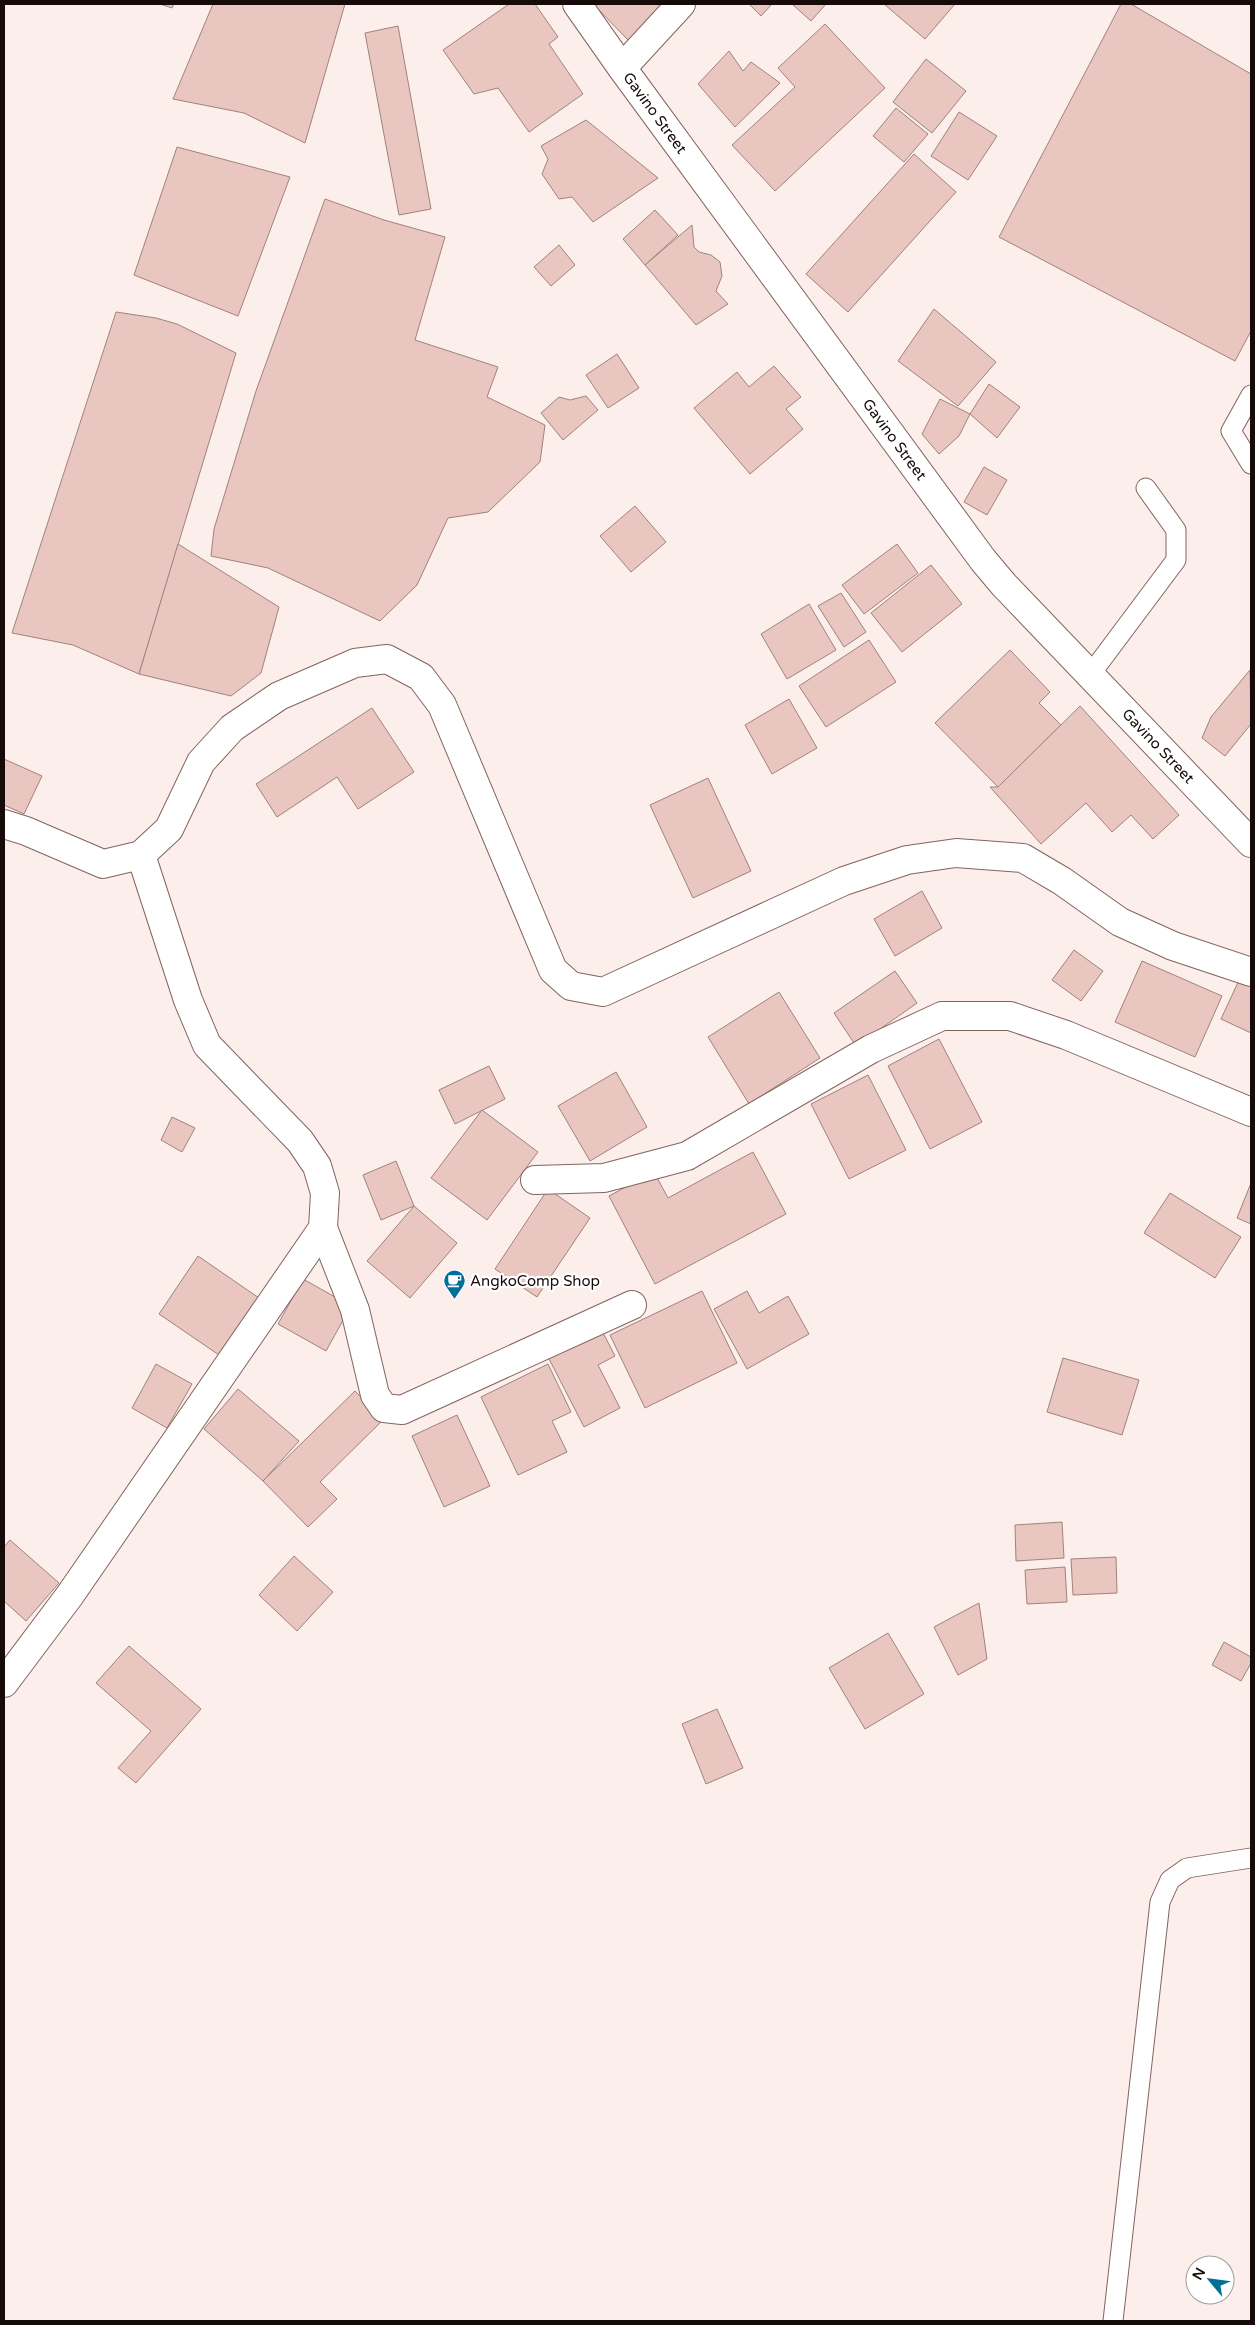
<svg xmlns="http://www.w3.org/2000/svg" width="1255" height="2325" viewBox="0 0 1255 2325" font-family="'Varela Round',sans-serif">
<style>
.building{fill:#e9c6c0;stroke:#a1827c}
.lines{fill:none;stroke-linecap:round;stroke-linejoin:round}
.lane-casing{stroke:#82645e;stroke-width:21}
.street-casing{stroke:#82645e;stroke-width:30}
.secondary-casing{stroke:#82645e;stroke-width:30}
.lane{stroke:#fff;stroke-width:19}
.street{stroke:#fff;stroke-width:28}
.secondary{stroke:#fff;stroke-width:28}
.labels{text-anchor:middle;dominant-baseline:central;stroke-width:4.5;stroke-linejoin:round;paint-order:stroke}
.street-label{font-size:15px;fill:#160b09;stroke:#fff}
.poi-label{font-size:15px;fill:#160b09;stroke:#fff;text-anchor:start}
</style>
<rect width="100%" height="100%" fill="#fceeeb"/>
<!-- building -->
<g class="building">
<path d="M160 4H174L172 8Z"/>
<path d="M213 4H345L305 143 244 113 173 99Z"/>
<path d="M509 4H535L558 37 549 44 583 94 529 132 498 88 474 94 443 50Z"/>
<path d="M593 4H673L633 45Z"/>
<path d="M749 4H772L761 16Z"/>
<path d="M792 4H826L811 21Z"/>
<path d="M884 4H955L925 39Z"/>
<path d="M1121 4H1131L1251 74V331L1235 361 999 237Z"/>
<path d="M825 24 885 88 775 191 732 145 795 87 778 68Z"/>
<path d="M398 26 431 209 399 215 365 33Z"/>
<path d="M729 51 743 71 751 62 780 83 735 127 698 84Z"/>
<path d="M926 59 966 91 932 133 893 102Z"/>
<path d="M896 108 928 134 904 162 873 136Z"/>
<path d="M959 112 997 136 968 180 931 156Z"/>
<path d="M586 120 658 178 593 222 572 197 559 199 542 174 548 159 541 146Z"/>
<path d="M177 147 290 177 238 316 134 275Z"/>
<path d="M914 154 956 192 848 312 806 274Z"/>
<path d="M325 199 384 220 445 237 415 340 498 367 487 397 545 425 540 462 488 512 448 518 417 585 380 621 268 568 211 556 214 529 256 391Z"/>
<path d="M655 210 678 235 645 265 623 239Z"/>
<path d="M692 225 694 247 699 252 711 255 720 262 722 276 716 291 728 304 696 325 645 265Z"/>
<path d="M559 245 575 265 551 286 534 267Z"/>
<path d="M934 309 996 362 958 406 898 361Z"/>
<path d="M116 312 156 318 177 324 236 353 139 674 73 645 12 633Z"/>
<path d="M617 354 639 388 608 408 586 375Z"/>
<path d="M774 366 801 397 786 409 803 429 750 474 694 408 737 372 749 387Z"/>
<path d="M989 384 1020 407 997 438 970 414Z"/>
<path d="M586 396 598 410 563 440 541 413 559 397 570 400Z"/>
<path d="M940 399 970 414 959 436 939 454 922 434Z"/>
<path d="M984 467 1007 480 987 515 964 502Z"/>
<path d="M635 506 666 542 631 572 600 536Z"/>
<path d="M178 544 279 607 261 673 231 696 139 674Z"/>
<path d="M897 544 918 573 864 614 842 585Z"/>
<path d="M931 565 962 604 902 652 871 613Z"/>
<path d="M841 593 866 632 844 647 818 606Z"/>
<path d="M809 604 836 650 787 679 761 634Z"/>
<path d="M869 640 896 682 826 727 799 686Z"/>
<path d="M1010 650 1050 692 1039 703 1061 725 998 787 935 723Z"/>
<path d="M1250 670 1251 724 1225 756 1202 738 1211 717Z"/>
<path d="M789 699 817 748 772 774 745 725Z"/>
<path d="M1080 706 1179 815 1153 839 1131 815 1112 832 1086 803 1041 844 990 787H998Z"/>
<path d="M372 708 414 772 358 809 337 777 277 817 256 784Z"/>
<path d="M4 759 42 776 24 814 4 805Z"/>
<path d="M708 778 751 871 693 898 650 805Z"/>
<path d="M922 891 942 928 895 956 874 919Z"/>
<path d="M1074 950 1103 971 1081 1001 1052 980Z"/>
<path d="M1142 961 1222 996 1195 1057 1115 1022Z"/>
<path d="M895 971 917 1003 856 1046 834 1013Z"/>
<path d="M1240 978 1251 984V1033L1221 1019Z"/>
<path d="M779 992 820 1058 749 1104 708 1037Z"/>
<path d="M939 1039 982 1122 930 1149 888 1066Z"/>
<path d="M489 1066 505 1099 455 1124 439 1090Z"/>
<path d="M616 1072 647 1127 590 1161 558 1106Z"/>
<path d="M868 1075 906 1150 849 1179 811 1104Z"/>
<path d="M482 1110 538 1152 487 1220 431 1178Z"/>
<path d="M172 1117 195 1128 182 1152 161 1140Z"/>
<path d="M753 1152 786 1214 655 1284 609 1196 654 1172 668 1198Z"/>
<path d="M396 1161 414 1206 381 1220 363 1175Z"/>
<path d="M1251 1183V1224L1237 1218Z"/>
<path d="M548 1189 590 1218 537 1297 495 1269Z"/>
<path d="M1170 1193 1241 1237 1215 1278 1144 1233Z"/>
<path d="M414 1206 457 1243 410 1298 367 1261Z"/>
<path d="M198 1256 259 1298 219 1355 159 1314Z"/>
<path d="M303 1279 351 1306 326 1351 278 1324Z"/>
<path d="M702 1291 737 1363 645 1408 610 1335Z"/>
<path d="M747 1291 759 1313 788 1296 809 1334 747 1369 714 1309Z"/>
<path d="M599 1325 615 1356 598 1365 620 1408 584 1427 546 1353Z"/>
<path d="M1063 1358 1139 1380 1122 1435 1047 1412Z"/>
<path d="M156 1364 192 1384 167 1428 132 1408Z"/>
<path d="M548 1364 571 1412 552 1421 567 1452 518 1475 481 1397Z"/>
<path d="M238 1389 299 1441 263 1481 204 1429Z"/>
<path d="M355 1391 383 1420 320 1482 337 1499 308 1527 263 1481Z"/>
<path d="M457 1415 490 1486 444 1507 412 1436Z"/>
<path d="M1062 1522 1064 1558 1016 1561 1015 1525Z"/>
<path d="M10 1540 59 1583 26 1621 4 1601V1547Z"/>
<path d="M294 1556 333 1592 297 1631 259 1595Z"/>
<path d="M1116 1557 1117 1593 1073 1595 1071 1559Z"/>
<path d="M1065 1567 1067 1602 1027 1604 1025 1570Z"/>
<path d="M979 1603 987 1659 958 1675 934 1627Z"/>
<path d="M888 1633 924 1694 865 1729 829 1668Z"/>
<path d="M1224 1642 1251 1657V1663L1241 1681 1212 1665Z"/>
<path d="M129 1646 201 1709 136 1783 118 1768 151 1731 96 1683Z"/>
<path d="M717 1709 743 1768 706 1784 682 1724Z"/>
</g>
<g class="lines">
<defs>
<g id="lane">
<path d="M1251 395 1231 431 1251 464"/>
<path d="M1090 675 1176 560V530L1146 488"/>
<path d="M1113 2321 1160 1902 1170 1880 1187 1868 1251 1858"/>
</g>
<g id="street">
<path d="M622 68 681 4"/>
<path d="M535 1180 604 1178 687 1156 871 1049 942 1016H1010L1066 1035 1251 1112"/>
<path d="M323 1228 355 1310 375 1395 384 1408 402 1410 632 1305"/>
<path d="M4 1683 70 1595 323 1228 325 1193 317 1166 300 1141 207 1045 188 1000 141 855"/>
</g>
<g id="secondary">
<path id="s1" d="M577 4 622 68 983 560 1004 585 1251 843"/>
<path d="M4 824 26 831 103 864 141 855 169 829 201 762 232 728 279 696 355 663 387 659 421 677 442 705 553 970 571 986 603 992 844 881 907 860 956 853 1023 858 1062 881 1120 922 1173 946 1251 972"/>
</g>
</defs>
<!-- lane casing -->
<use href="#lane" class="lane-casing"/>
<!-- street casing -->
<use href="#street" class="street-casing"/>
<!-- secondary casing -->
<use href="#secondary" class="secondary-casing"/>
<!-- lane -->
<use href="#lane" class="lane"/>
<!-- street -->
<use href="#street" class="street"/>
<!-- secondary -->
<use href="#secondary" class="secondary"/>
</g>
<!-- icons -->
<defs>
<symbol id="cafe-pin" viewBox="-11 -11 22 30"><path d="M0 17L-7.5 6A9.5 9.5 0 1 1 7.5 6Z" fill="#00709b" stroke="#fff"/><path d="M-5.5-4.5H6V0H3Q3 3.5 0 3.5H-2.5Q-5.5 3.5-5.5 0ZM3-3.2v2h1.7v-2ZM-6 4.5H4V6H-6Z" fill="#fff"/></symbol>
</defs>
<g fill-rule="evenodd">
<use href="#cafe-pin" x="442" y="1268" width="25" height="34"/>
</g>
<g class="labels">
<!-- street labels -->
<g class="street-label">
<text stroke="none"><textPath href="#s1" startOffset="134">Gavino Street</textPath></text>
<text stroke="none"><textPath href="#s1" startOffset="539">Gavino Street</textPath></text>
<text stroke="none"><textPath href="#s1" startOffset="944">Gavino Street</textPath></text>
</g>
<!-- poi labels -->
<g class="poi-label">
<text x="470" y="1281">AngkoComp Shop</text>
</g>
</g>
<!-- border -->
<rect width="1255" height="2325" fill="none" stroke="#160b09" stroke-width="10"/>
<!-- north arrow -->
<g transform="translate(1210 2280) rotate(299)"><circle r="24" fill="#ffffff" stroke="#a29d9d"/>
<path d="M0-4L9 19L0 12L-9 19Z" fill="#00709b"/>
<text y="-8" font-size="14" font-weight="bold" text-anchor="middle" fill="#160b09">N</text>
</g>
</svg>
